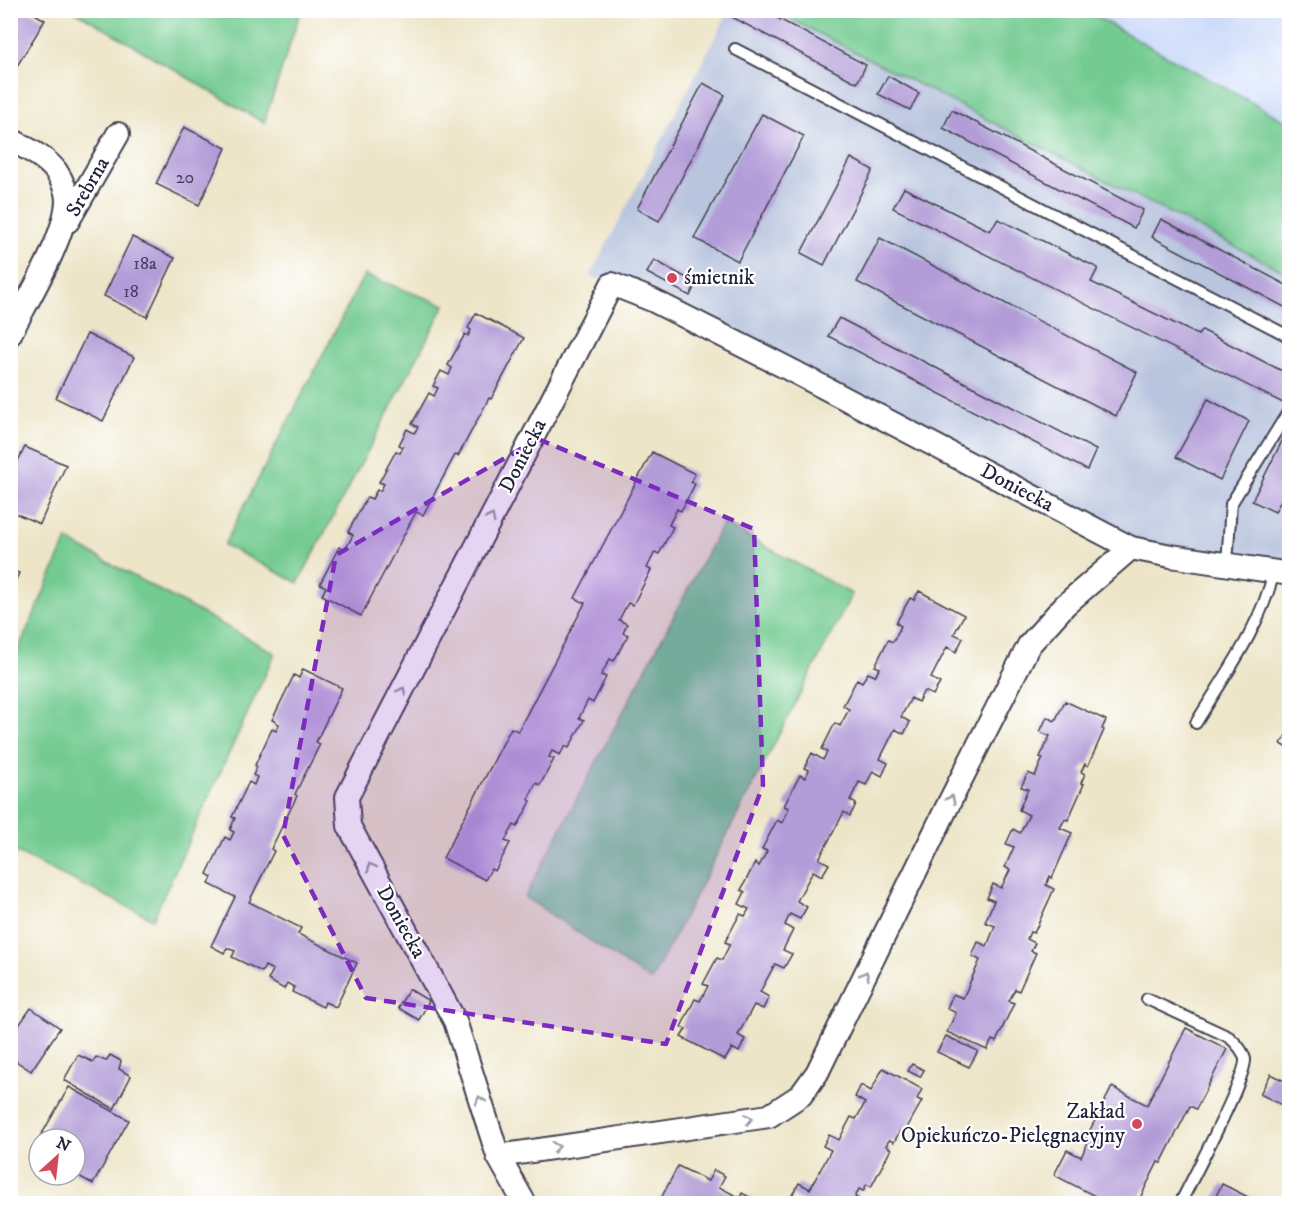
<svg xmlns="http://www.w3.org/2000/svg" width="1300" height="1214" font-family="'IM FELL DW Pica',serif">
<rect width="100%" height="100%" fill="#fff"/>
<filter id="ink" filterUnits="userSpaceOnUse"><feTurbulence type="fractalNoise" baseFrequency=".0167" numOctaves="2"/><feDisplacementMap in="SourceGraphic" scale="12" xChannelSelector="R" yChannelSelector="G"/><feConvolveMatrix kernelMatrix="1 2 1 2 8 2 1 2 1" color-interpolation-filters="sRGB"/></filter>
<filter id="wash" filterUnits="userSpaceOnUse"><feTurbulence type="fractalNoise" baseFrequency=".008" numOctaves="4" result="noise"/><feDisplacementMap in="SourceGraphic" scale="24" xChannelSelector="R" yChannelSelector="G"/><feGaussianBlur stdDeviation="1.35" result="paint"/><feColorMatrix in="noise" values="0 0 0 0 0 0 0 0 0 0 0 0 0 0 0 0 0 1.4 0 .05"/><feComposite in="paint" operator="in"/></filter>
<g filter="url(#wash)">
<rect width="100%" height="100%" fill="#ede5c8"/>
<path fill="#cddbfa" d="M1086 11H1289V123Z"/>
<path fill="#b9c5de" d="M729 11H775L1289 274V574L1171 556 612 284 590 276Z"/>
<g fill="#73cb91" stroke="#4a7666" stroke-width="1.5">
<path d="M301 10 264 123 75 11V10Z"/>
<path d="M775 11H1086L1289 123V274Z"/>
<path d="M364 275 445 305 298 583 224 545Z"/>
<path d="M723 523 852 594 651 981 525 897Z"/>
<path d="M67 540 275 653 153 919 11 850V666Z"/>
</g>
<g id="blocks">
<g fill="#b39dd8">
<path d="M10 10H28L45 20 14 71 10 69Z"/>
<path d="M733 10H762L866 65 857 83 730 16Z"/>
<path d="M888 76 919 93 910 110 878 94Z"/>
<path d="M703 83 725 95 659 221 637 209Z"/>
<path d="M952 110 1143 210 1134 228 943 128Z"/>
<path d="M762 114 804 136 738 261 694 238Z"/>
<path d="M184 127 226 148 199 205 156 184Z"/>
<path d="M851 158 873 170 824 265 801 253Z"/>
<path d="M904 188 990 231 998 219 1098 268 1091 282 1198 335 1202 330 1290 375V392L1283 403 893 208Z"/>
<path d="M1161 219 1290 287V310L1152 237Z"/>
<path d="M132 237 175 258 147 317 104 296Z"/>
<path d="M880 238 1137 372 1116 416 857 282Z"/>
<path d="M654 260 696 283 690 296 647 273Z"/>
<path d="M476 313 524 338 491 399 489 398 458 456 455 455 423 515 416 512 361 616 322 595 326 587 320 584 339 547 345 550 353 535 348 532 367 497 372 499 377 490 380 491 384 484 379 482 396 451 400 453 403 447 399 445 407 429 414 433 417 429 418 427 412 424 429 393 434 396 438 388 433 386 441 371 449 375 452 368 448 365 465 334 468 336 471 330 468 328Z"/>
<path d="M839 318 1096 450 1087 470 828 336Z"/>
<path d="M87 334 134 357 103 421 56 398Z"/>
<path d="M1208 399 1249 421 1220 480 1176 457Z"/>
<path d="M1290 425V482L1275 512 1252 501Z"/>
<path d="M25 447 66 465 40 524 10 511V477Z"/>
<path d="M652 452 695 474 691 482 695 484 681 511 677 509 669 525 673 527 659 554 655 552 647 568 651 570 633 605 628 603 619 620 627 624 623 633 628 635 614 661 610 659 601 675 606 677 593 703 588 700 579 718 584 720 569 748 565 746 560 755 552 751 549 757 554 759 540 785 536 783 528 799 531 801 517 827 514 825 505 841 510 843 495 871 491 869 485 880 443 858 511 728 518 731 585 603 575 598Z"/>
<path d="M10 569 19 573 10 592Z"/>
<path d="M919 591 964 615 954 634 963 638 956 652 947 647 931 678 940 683 933 695 924 691 918 702 911 698 901 717 910 722 904 734 895 729 880 759 888 763 882 776 873 771 866 785 859 782 850 800 856 804 850 816 844 812 819 859 829 864 822 876 813 871 797 901 807 907 804 912 800 919 790 914 785 925 793 930 783 950 792 954 784 968 775 964 760 992 769 997 763 1009 754 1005 738 1035 745 1039 739 1052 732 1048 725 1060 681 1037 686 1029 681 1027 695 999 700 1001 708 986 703 984 717 958 722 960 730 944 725 942 740 914 745 916 749 909 739 904 745 892 741 890 755 863 759 866 767 851 762 849 777 820 782 823 789 808 784 806 800 775 805 778 809 770 804 768 812 753 823 760 827 752 822 749 835 723 840 726 849 709 843 706 857 679 862 682 868 673 875 676 880 668 875 666 888 640 893 642 901 626 896 623 910 598 914 600Z"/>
<path d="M303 669 342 688 316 742 320 744 295 794 297 796 271 849 274 851 249 902 301 928 298 934 357 963 336 1007 325 1002 323 1007 292 992 294 987 287 983 284 989 268 980 273 970 265 966 262 972 232 957 235 951 227 948 224 953 211 946 235 897 209 884 212 877 207 874 225 837 230 840 234 832 230 830 235 818 232 817 249 782 254 785 257 777 253 775 257 767 255 765 272 729 276 731 279 724 272 720 294 675 299 678Z"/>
<path d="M1065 701 1106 720 1102 729 1104 730 1088 766 1085 764 1081 772 1085 774 1081 783 1084 784 1068 820 1065 819 1060 828 1072 833 1052 878 1050 876 1046 885 1054 889 1034 933 1030 932 1027 939 1035 943 1031 951 1036 953 1019 991 1015 989 1009 1001 1014 1003 996 1042 992 1040 987 1050 947 1032 956 1013 947 1008 953 994 963 998 980 960 972 956 978 942 987 946 995 926 985 922 994 901 987 898 993 884 1001 888 1010 870 1005 867 1014 847 1006 844 1013 829 1020 833 1029 815 1019 810 1028 789 1021 787 1028 773 1035 776 1043 758 1040 757 1050 736 1040 732 1047 717 1055 721Z"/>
<path d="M1290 728V749L1281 744Z"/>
<path d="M409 989 429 1001 419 1020 398 1008Z"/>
<path d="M31 1008 60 1028 31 1071 10 1057V1038Z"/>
<path d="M1186 1028 1227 1049 1196 1109 1190 1106 1161 1163 1158 1162 1137 1204H1094L1097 1197 1054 1175 1067 1150 1081 1157 1089 1140 1086 1138 1112 1087 1147 1105Z"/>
<path d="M946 1036 978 1051 969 1067 937 1052Z"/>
<path d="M78 1055 93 1062 96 1057 106 1061 110 1055 121 1061 119 1069 131 1076 114 1109 64 1080Z"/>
<path d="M912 1064 924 1070 920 1077 908 1071Z"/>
<path d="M883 1068 922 1089 917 1099 922 1101 904 1133 900 1131 894 1142 889 1140 886 1146 891 1149 871 1187 867 1184 863 1191 859 1189 855 1197 859 1199 857 1204H801L802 1201 792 1195 799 1183 810 1189 831 1150 823 1146 829 1135 839 1140 851 1117 856 1119 865 1103 855 1097 861 1085 871 1091Z"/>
<path d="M1271 1074 1290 1084V1089L1282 1105 1260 1094Z"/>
<path d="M69 1087 129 1120 93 1184 75 1174V1139H39Z"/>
<path d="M678 1166 708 1181 714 1170 725 1176 719 1187 740 1198 742 1193 762 1204H658Z"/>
<path d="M1222 1184 1262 1204H1212Z"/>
</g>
</g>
</g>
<g filter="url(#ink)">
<use href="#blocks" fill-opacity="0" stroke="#403f50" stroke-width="1.5"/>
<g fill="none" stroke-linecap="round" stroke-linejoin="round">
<defs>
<g id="service">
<path d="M735 49 1290 337"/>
<path d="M1227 564 1231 504 1290 409"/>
<path d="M1196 723C1225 675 1261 627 1274 571"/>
<path d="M1147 999 1229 1037C1236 1043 1243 1050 1245 1059 1247 1077 1191 1181 1180 1204"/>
</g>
<g id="minor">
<path d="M10 139C26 148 45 157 56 171 62 180 67 191 67 201 65 239 28 299 10 334"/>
<path d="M68 221 118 134"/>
<path d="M498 1156 769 1116 801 1095 817 1073 948 805 1029 645 1065 605 1131 548"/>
<path d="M525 1204 498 1156 455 1021 349 826 347 797 612 284 652 300 785 367 1131 548 1171 556 1290 574"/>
</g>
</defs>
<use href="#service" stroke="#403f50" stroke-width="14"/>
<use href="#minor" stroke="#403f50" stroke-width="26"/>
<use href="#service" stroke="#fff" stroke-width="10"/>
<use href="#minor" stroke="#fff" stroke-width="22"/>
</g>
<defs><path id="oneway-chevron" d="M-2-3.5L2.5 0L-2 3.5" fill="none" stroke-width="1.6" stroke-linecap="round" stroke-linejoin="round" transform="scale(1.5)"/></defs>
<g stroke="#9c9ca7">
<use href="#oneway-chevron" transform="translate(491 518) rotate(-63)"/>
<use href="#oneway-chevron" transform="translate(402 691) rotate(-63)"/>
<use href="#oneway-chevron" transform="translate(951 799) rotate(-64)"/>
<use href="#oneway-chevron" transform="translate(371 867) rotate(-119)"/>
<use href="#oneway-chevron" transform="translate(865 975) rotate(-64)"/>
<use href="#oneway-chevron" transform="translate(480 1100) rotate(-108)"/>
<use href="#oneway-chevron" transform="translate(749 1119) rotate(-8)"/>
<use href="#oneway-chevron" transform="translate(556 1147) rotate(-8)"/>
</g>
</g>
<path fill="#7b2cbf" fill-opacity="0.2" stroke="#7b2cbf" stroke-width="4.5" stroke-dasharray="12 8" stroke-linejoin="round" d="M538 439 754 529 763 785 666 1044 366 998 283 835 336 555Z"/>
<g fill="#d1495b" stroke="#fff" stroke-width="2">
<circle cx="672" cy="278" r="6"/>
<circle cx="1137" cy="1124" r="6"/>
</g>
<g text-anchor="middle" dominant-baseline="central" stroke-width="4.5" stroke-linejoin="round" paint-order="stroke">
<g font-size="18" fill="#464162">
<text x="185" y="178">20</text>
<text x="145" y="264">18a</text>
<text x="131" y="292">18</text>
</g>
<g font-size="21" fill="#22223b" stroke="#fff">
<text transform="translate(88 187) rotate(-60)">Srebrna</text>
<text transform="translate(523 456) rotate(-63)">Doniecka</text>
<text transform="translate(1017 488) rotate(28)">Doniecka</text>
<text transform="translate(401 922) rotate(61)">Doniecka</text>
</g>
<g font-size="21" fill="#22223b" stroke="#fff" text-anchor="start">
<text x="684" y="278">śmietnik</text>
<text x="1125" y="1112" text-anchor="end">Zakład<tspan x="1125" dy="24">Opiekuńczo-Pielęgnacyjny</tspan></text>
</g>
</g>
<rect width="1300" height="1214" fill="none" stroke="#fff" stroke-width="36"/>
<g transform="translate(57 1157) rotate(27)"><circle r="28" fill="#ffffff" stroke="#a7a7b1" stroke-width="1.5"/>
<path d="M0-4.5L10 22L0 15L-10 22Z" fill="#d1495b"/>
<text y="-9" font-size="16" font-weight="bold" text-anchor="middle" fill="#22223b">N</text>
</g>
</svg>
